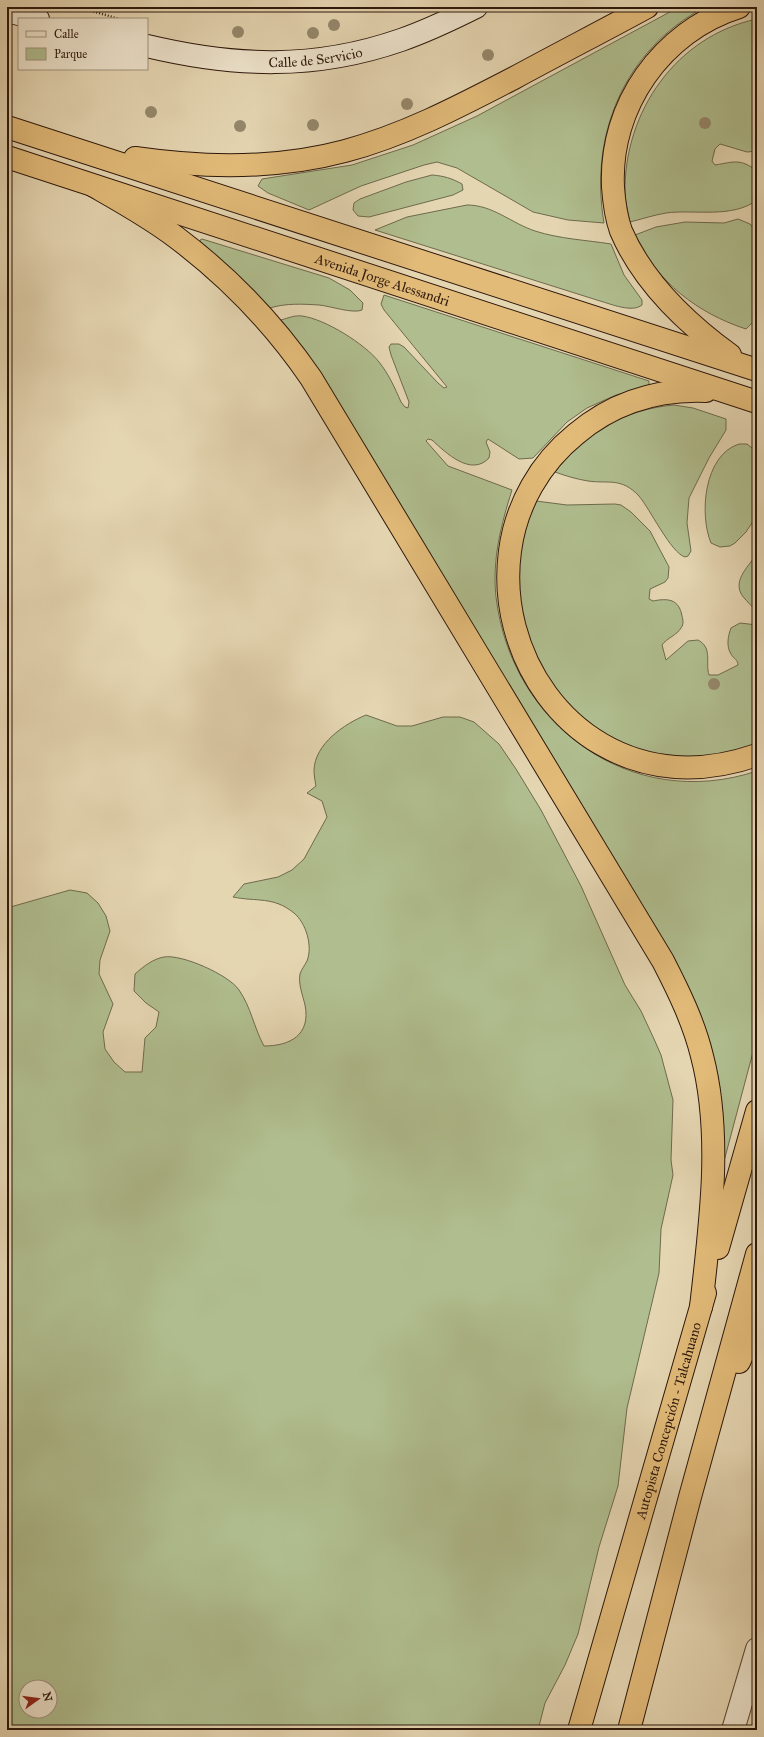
<svg xmlns="http://www.w3.org/2000/svg" width="764" height="1737" font-family="'IM FELL Great Primer',serif">
<rect width="100%" height="100%" fill="#e5d6b2"/>
<filter id="stains"><feTurbulence type="fractalNoise" baseFrequency=".005" numOctaves="4"/><feColorMatrix values="0 0 0 0 .2 0 0 0 0 .09 0 0 0 0 .02 0 0 0 .5 -.17"/></filter>
<radialGradient id="worn" r=".72"><stop offset=".6" stop-color="#630" stop-opacity="0"/><stop offset="1" stop-color="#630" stop-opacity=".3"/></radialGradient>
<g fill="#b0be8f" stroke="#6e6a4d" fill-rule="evenodd">
<path d="M679 7H705C624 50 589 135 604 223L568 220 533 212 457 168 437 162 424 165 361 186 309 210 268 193 258 186 262 179 352 165 413 145 477 116Z"/>
<path d="M757 19V151L747 152 720 144 715 149 712 161 715 165C734 162 740 158 757 171V200C732 219 694 209 666 213 654 215 642 219 630 222 628 212 625 202 625 192 624 112 676 36 757 19Z"/>
<path d="M432 175C444 176 451 178 462 184L463 190 453 195 369 217 358 216 353 210 354 203 360 199 406 182Z"/>
<path d="M467 205C493 205 511 223 535 231 560 239 586 240 611 244L624 275 642 300V305C632 313 611 304 600 301L375 230 407 217Z"/>
<path d="M738 219 750 224 757 233V318L746 329C697 313 657 282 635 235L656 227 685 222 724 223Z"/>
<path d="M202 239 329 278 350 290 363 303 362 310C353 314 330 306 319 305 303 304 286 303 270 308L201 244 200 240Z"/>
<path d="M384 295 649 381V386L616 395 587 408 567 422 533 458 519 459 488 439 486 442 490 452 489 458C471 477 446 453 432 440L428 439 426 441 448 466 512 490C501 525 492 559 496 597 511 725 631 813 757 771V1037L723 1165 709 1048 295 338 281 320C288 318 295 315 302 316 325 319 365 344 379 362 388 373 395 388 401 402L405 407 408 408 409 402 391 355 389 347 391 344H399L404 347 438 383 444 388 447 387 384 310 381 304Z"/>
<path d="M674 405 693 408 726 419V430L709 458 689 498 687 523 691 551 688 556 685 557C671 553 650 509 639 496 621 477 609 484 588 481 576 479 566 476 555 472 584 433 626 409 674 405Z"/>
<path d="M739 444H747L757 452V515L746 532 735 543 730 546 720 547 711 543C699 514 704 455 739 444Z"/>
<path d="M536 501 567 505 615 504 621 505 631 512 650 531 669 567 668 578 665 582 650 589 649 599 653 601C668 598 679 599 682 616 683 620 684 624 681 628 677 635 667 638 662 645L666 660 688 641 698 640C713 648 705 662 709 675H718L738 665C738 660 734 659 731 654 726 646 728 636 731 628L740 623 757 625V746L742 751 692 759 642 752 596 730 571 711 535 659 520 607 519 556 527 522Z"/>
<path d="M757 554V609C751 607 749 603 745 599 730 583 747 568 757 554Z"/>
<path d="M366 715 397 726H412L443 717H460L474 722 499 744 516 769 541 810 581 886 625 985 641 1011 654 1039 661 1055 673 1100 671 1160 673 1175 661 1229 659 1273 627 1408 618 1486 599 1547 578 1634 565 1665 545 1703 538 1730H7V908L70 890 87 893 98 903 106 916 110 931 100 960 99 974 113 1004 103 1032 105 1049 114 1062 125 1072H142L145 1038 156 1027 159 1012 146 1003 134 991 135 974C144 966 153 959 164 957 182 954 229 975 239 990 251 1007 254 1028 264 1046 290 1046 311 1035 305 1005 303 996 298 984 300 974 301 970 305 965 307 961 313 946 306 923 294 913 273 896 257 902 233 897L244 884 278 877 292 870 304 859 327 817 322 801 307 793 316 786C315 781 314 775 314 770 315 744 344 724 366 715ZM26 1687H50V1711H26Z"/>
</g>
<g fill="none" stroke-linecap="round" stroke-linejoin="round">
<defs>
<path id="street" d="M733 1730 757 1649"/>
<g id="secondary">
<path d="M7 11 38 19"/>
<path id="s1" d="M147 46C235 67 315 70 401 40 427 31 452 19 476 7"/>
</g>
<g id="highway">
<path d="M7 127 757 370"/>
<path id="s2" d="M7 157 757 402"/>
<path d="M135 158C204 168 278 169 345 151 405 135 460 106 514 78 558 54 603 31 647 7"/>
<path d="M94 186C122 202 151 218 177 238 230 278 274 324 311 378L663 961C679 992 694 1023 702 1056 723 1136 710 1226 701 1307"/>
<path d="M730 355C686 323 643 282 621 231 616 217 614 202 613 187 609 106 662 31 739 7"/>
<path d="M706 391C658 389 613 403 576 434 540 463 516 505 510 551 496 654 567 759 675 767 703 769 731 764 757 755"/>
<path d="M718 1248 757 1111"/>
<path d="M739 1362 757 1322"/>
<path id="s3" d="M579 1730 705 1293"/>
<path d="M629 1730 690 1497 757 1254"/>
</g>
</defs>
<use href="#street" stroke="#5b4735" stroke-width="24"/>
<use href="#secondary" stroke="#2d170b" stroke-width="24"/>
<use href="#highway" stroke="#2d170b" stroke-width="24"/>
<path stroke="#2d170b" stroke-width="2.5" stroke-dasharray="1 2" stroke-linecap="butt" d="M79 7 119 19"/>
<use href="#street" stroke="#eee4cd" stroke-width="22"/>
<use href="#secondary" stroke="#eee4cd" stroke-width="22"/>
<use href="#highway" stroke="#e2bb79" stroke-width="22"/>
</g>
<g fill="#95886c">
<circle cx="334" cy="25" r="6"/>
<circle cx="238" cy="32" r="6"/>
<circle cx="313" cy="33" r="6"/>
<circle cx="488" cy="55" r="6"/>
<circle cx="407" cy="104" r="6"/>
<circle cx="151" cy="112" r="6"/>
<circle cx="705" cy="123" r="6"/>
<circle cx="313" cy="125" r="6"/>
<circle cx="240" cy="126" r="6"/>
<circle cx="714" cy="684" r="6"/>
</g>
<g text-anchor="middle" dominant-baseline="central" stroke-width="3" stroke-linejoin="round" paint-order="stroke">
<g font-size="14" fill="#2d170b" stroke="#eee4cd">
<text stroke="none"><textPath href="#s1" startOffset="170">Calle de Servicio</textPath></text>
<text stroke="none"><textPath href="#s2" startOffset="395">Avenida Jorge Alessandri</textPath></text>
<text stroke="none"><textPath href="#s3" startOffset="322">Autopista Concepción - Talcahuano</textPath></text>
</g>
</g>
<rect width="764" height="1737" fill="none" stroke="#e5d6b2" stroke-width="24"/>
<rect x="8" y="8" width="748" height="1721" fill="none" stroke="#2d170b" stroke-width="2"/>
<rect x="12" y="12" width="740" height="1713" fill="none" stroke="#2d170b"/>
<rect x="18" y="18" width="130" height="52" fill="#eee4cd" stroke="#a1927f"/>
<rect x="26" y="31" width="20" height="6" fill="#eee4cd" stroke="#a1927f"/>
<text x="54" y="38" font-size="12" fill="#2d170b">Calle</text>
<rect x="26" y="48" width="20" height="12" fill="#b0be8f" stroke="#a1927f"/>
<text x="54" y="58" font-size="12" fill="#2d170b">Parque</text>
<g transform="translate(38 1699) rotate(76)"><circle r="19" fill="#eee4cd" stroke="#a1927f"/>
<path d="M0-3L7 15L0 10L-7 15Z" fill="#8f2418"/>
<text y="-6" font-size="11" font-weight="bold" text-anchor="middle" fill="#2d170b">N</text>
</g>
<rect width="100%" height="100%" filter="url(#stains)"/>
<rect width="100%" height="100%" fill="url(#worn)"/>
</svg>
